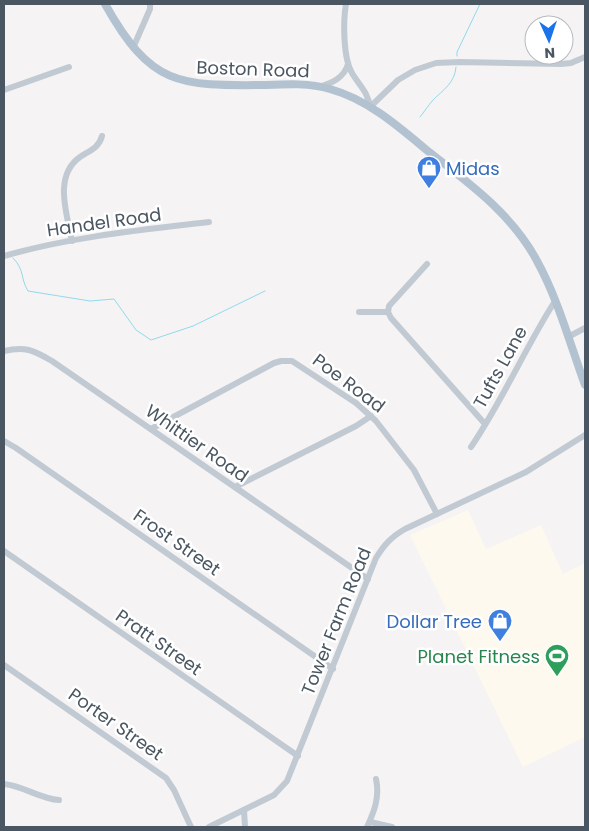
<svg xmlns="http://www.w3.org/2000/svg" width="589" height="831" font-family="Poppins,sans-serif">
<rect width="100%" height="100%" fill="#f5f3f3"/>
<path fill="#fdf9ef" d="M468 510 486 549 541 525 563 574 585 563V737L523 767 410 535Z"/>
<g fill="none" stroke-linecap="round" stroke-linejoin="round">
<g stroke="#90daee" stroke-width="1">
<path d="M457 56V52L480 4"/>
<path d="M420 117C424 112 428 106 433 100 443 90 455 83 456 67"/>
<path d="M13 258C25 270 20 278 28 291L90 301 114 299 136 330 151 340 193 326 265 291"/>
</g>
<g stroke="#c1cad2" stroke-width="6">
<path d="M346 4C343 21 343 58 352 73 359 85 368 92 370 107"/>
<path d="M133 48 150 9V4"/>
<path d="M319 87C332 83 344 78 348 64"/>
<path d="M4 90 69 67"/>
<path d="M370 107 398 80 415 70 436 63 460 62 561 64 571 63 585 57"/>
<path d="M72 241C67 214 53 176 80 157 89 151 99 148 102 136"/>
<path d="M4 256C70 237 141 230 209 222"/>
<path d="M359 312H388L389 306 427 264"/>
<path d="M388 312 391 318 485 424"/>
<path d="M568 337 585 328"/>
<path d="M4 351C25 346 33 350 52 361L368 579"/>
<path d="M151 429 274 363 281 361H292L356 403 376 421 414 470 437 514"/>
<path d="M4 441 16 448 333 669"/>
<path d="M471 447C503 400 525 348 555 301"/>
<path d="M235 487 356 426 371 416"/>
<path d="M4 551 298 756"/>
<path d="M4 665 166 778 174 790 191 827"/>
<path d="M4 784C24 786 40 799 59 800"/>
<path d="M244 810 245 827"/>
<path d="M370 822 392 827"/>
<path d="M209 827 274 795 287 781 376 558C384 545 391 537 405 529L526 472 585 435"/>
<path d="M367 827C374 812 380 797 376 779"/>
</g>
<path stroke="#b3c2d1" stroke-width="8" d="M105 4C151 86 178 86 266 85 288 84 310 83 330 89 369 100 399 127 429 152 469 183 513 215 537 261 558 299 570 344 585 385"/>
</g>
<defs>
<symbol id="shop-pin" viewBox="-11 -11 22 30"><path d="M0 17L-7.5 6A9.5 9.5 0 1 1 7.5 6Z" fill="#3f7fe0" stroke="#fff"/><path d="M-5-2.5h2.3a2.7 3.5 0 0 1 5.4 0H5L5.5 6h-11ZM-1.5-2.5h3a1.5 2.3 0 0 0-3 0Z" fill="#fff"/></symbol>
<symbol id="stadium-pin" viewBox="-11 -11 22 30"><path d="M0 17L-7.5 6A9.5 9.5 0 1 1 7.5 6Z" fill="#2e9e5b" stroke="#fff"/><path d="M0-5a6.5 5 0 1 0 0 10a6.5 5 0 1 0 0-10ZM-3.5-1.8h7v3.6h-7Z" fill="#fff"/></symbol>
</defs>
<g fill-rule="evenodd">
<use href="#shop-pin" x="415" y="154" width="28" height="38"/>
<use href="#shop-pin" x="486" y="607" width="28" height="38"/>
<use href="#stadium-pin" x="543" y="642" width="28" height="38"/>
</g>
<g text-anchor="middle" dominant-baseline="central" stroke-width="5" stroke-linejoin="round" paint-order="stroke">
<g font-size="18" fill="#4a5661" stroke="#fff">
<text transform="translate(253 69) rotate(2)">Boston Road</text>
<text transform="translate(104 222) rotate(-8)">Handel Road</text>
<text transform="translate(500 367) rotate(-61)">Tufts Lane</text>
<text transform="translate(349 383) rotate(37)">Poe Road</text>
<text transform="translate(197 443) rotate(35)">Whittier Road</text>
<text transform="translate(177 542) rotate(35)">Frost Street</text>
<text transform="translate(336 621) rotate(-68)">Tower Farm Road</text>
<text transform="translate(159 642) rotate(35)">Pratt Street</text>
<text transform="translate(116 724) rotate(35)">Porter Street</text>
</g>
<g font-size="18" fill="#366cbe" stroke="#fff" text-anchor="start">
<text x="446" y="168">Midas</text>
<text x="482" y="621" text-anchor="end">Dollar Tree</text>
</g>
<g font-size="18" fill="#27864d" stroke="#fff" text-anchor="end">
<text x="540" y="656">Planet Fitness</text>
</g>
</g>
<rect width="589" height="831" fill="none" stroke="#4a5661" stroke-width="10"/>
<g transform="translate(549 40) rotate(177)"><circle r="24" fill="#ffffff" stroke="#b7bbc0"/>
<path d="M0-4L9 19L0 12L-9 19Z" fill="#1a73e8"/>
<text y="-8" font-size="14" font-weight="bold" text-anchor="middle" fill="#4a5661">N</text>
</g>
</svg>
